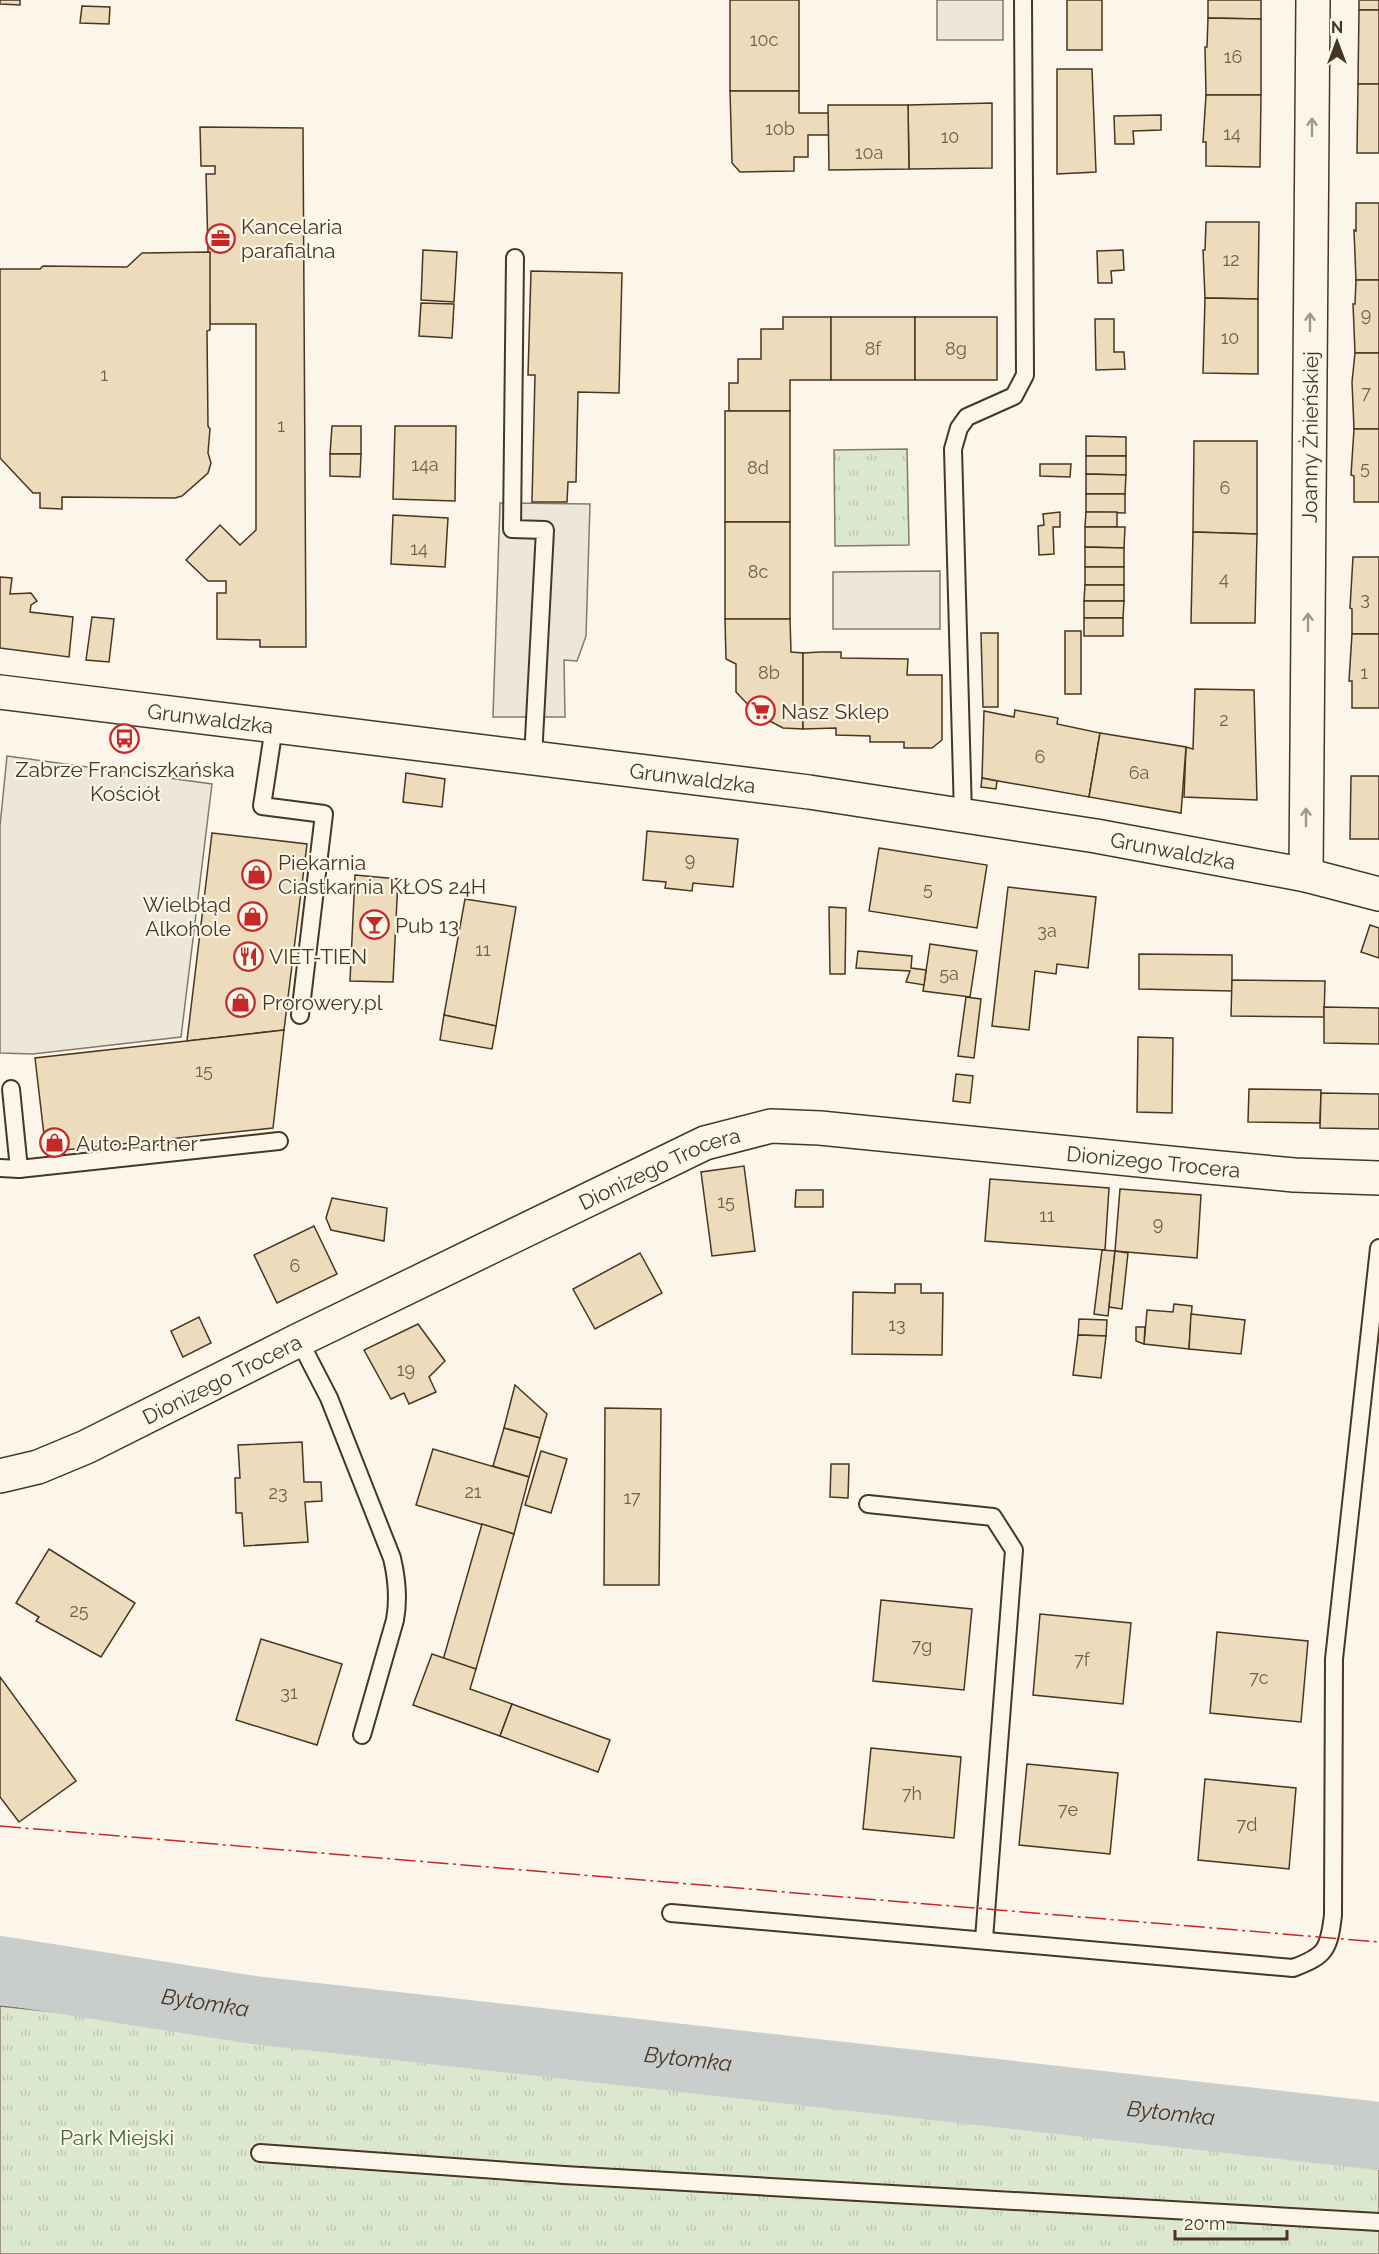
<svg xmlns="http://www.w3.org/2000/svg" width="1379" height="2254" font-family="Raleway,sans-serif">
<defs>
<pattern id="park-tufts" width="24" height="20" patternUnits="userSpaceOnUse" patternTransform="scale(1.5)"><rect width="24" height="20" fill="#dce7d0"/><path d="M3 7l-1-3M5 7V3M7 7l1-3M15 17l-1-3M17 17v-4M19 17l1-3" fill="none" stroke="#bec7b2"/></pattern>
</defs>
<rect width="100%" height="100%" fill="#fbf6e9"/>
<g fill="url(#park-tufts)" stroke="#887966" stroke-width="1.5">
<path d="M907 449 909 545 835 546 834 450Z"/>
<path d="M0 2006 1379 2157V2254H0Z"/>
</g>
<g fill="#ede7d9" stroke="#887966" stroke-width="1.5">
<rect x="937" y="0" width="66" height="40"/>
<path d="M500 503 590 504 586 636 577 661 564 660 565 717H493Z"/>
<path d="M940 571V629H833V572Z"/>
<path d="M7 756 212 784 181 1037 33 1054 0 1053V826Z"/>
</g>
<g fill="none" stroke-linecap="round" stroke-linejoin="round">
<path stroke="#c9cecd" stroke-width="68" id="s1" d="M0 1970 254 2010 1379 2136"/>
</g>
<g fill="#ecdcbc" stroke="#4a3520" stroke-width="1.5">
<path d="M0 0H20V5L0 4Z"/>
<rect x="730" y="0" width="69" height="91"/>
<rect x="1067" y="0" width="35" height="50"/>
<path d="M1208 0H1261V19L1208 18Z"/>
<rect x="1359" y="0" width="20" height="10"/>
<path d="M82 6 110 7 109 24 80 23Z"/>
<path d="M1359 10H1379V84H1358Z"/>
<path d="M1208 18 1261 19V95H1206L1205 47H1207Z"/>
<path d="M1057 69H1092L1096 172 1057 174Z"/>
<path d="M1358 84H1379V153H1357Z"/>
<path d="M730 91H799V113H829V135H808V157H794V171L740 172 732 163Z"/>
<path d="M1206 95H1261L1260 167 1206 166V142H1203Z"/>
<path d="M992 103V168L909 169 908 105Z"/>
<path d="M828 105H908L909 169 829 170Z"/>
<path d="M1161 115V130L1133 131 1134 144H1115L1114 116Z"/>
<path d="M200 127 303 128 306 647H260V640L217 639V593H226V581H208L186 560 220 525 240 545 256 530V324H210L206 174H215V166H201Z"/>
<path d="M1356 203H1379V280H1356L1354 230 1356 231Z"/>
<path d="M1206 222H1259L1258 299 1205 298 1203 250H1205Z"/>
<path d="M423 250 457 252 454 302 421 300Z"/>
<path d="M1123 250 1124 270 1111 271 1112 283H1098L1097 251Z"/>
<path d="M210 252V330L207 331 208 426 210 429 208 453 211 463 208 473 182 496 175 498 62 497V509L40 508V493H33L0 458V269H40L43 266 127 267 142 253Z"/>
<path d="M531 271 622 273 619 393 578 392 576 482H568L567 502H532L535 375H528Z"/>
<path d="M1356 280H1379V353H1355L1353 304H1355Z"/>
<path d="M1205 298 1258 299V374L1203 373Z"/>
<path d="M421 303 454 304 452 338 419 336Z"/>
<path d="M783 317H831V380H790V411H729V383H738V359H761V329H783Z"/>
<rect x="831" y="317" width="84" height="63"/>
<rect x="915" y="317" width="82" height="63"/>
<path d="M1095 319H1114V352H1124L1125 369 1096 370Z"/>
<path d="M1355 353H1379V429H1354L1352 382Z"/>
<rect x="725" y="411" width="65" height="111"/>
<path d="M332 426H361V454H330Z"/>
<path d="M395 426H456L455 501 393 499Z"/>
<path d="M1354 429H1379V502H1354V476L1351 475Z"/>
<path d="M1086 436 1126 437V456H1086Z"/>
<path d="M1194 441H1257V534L1193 532Z"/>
<path d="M330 454H361L360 477 330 476Z"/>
<path d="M1086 456H1126V475L1086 474Z"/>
<path d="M1040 464H1071L1070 477 1040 476Z"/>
<path d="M1086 474 1126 475 1125 494H1086Z"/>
<path d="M1086 494H1125V513L1086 512Z"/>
<path d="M1060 512V527H1053L1054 554 1039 555 1038 526 1044 525 1043 514Z"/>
<path d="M1086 512H1117V527H1085Z"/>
<path d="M393 515 448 518 445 567 391 564Z"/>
<rect x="725" y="522" width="65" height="97"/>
<path d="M1085 527H1125L1124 548 1085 547Z"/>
<path d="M1193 532 1257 534 1255 623H1191Z"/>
<path d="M1085 547 1124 548V567H1085Z"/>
<path d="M1353 557H1379V634H1352V609L1350 608Z"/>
<rect x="1085" y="567" width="39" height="18"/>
<path d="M0 577 12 578 10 594 31 593 37 601 31 605 30 612 73 617 69 657 0 648Z"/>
<path d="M1085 585H1124V601H1084Z"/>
<path d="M1084 601H1124L1123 618H1084Z"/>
<path d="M92 617 114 619 109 662 86 660Z"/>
<rect x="1084" y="618" width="39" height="18"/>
<path d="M725 619H790L791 652 803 653V729L783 728 764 718V713H756L736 692V664L726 659Z"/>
<rect x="1065" y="631" width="16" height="63"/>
<path d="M981 633H998V707H983Z"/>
<path d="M1352 634H1379V708H1352V681H1349Z"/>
<path d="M821 652H841V658L908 659 907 675H942V740L932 748H904V742H870V736L836 735V728L803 729V653Z"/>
<path d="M1195 689 1254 690 1257 800 1184 797 1186 747 1193 749Z"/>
<path d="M1015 710 1058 718 1057 724 1100 733 1089 797 982 778 984 711 1014 717Z"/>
<path d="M1100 733 1186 747 1181 813 1089 797Z"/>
<path d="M406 773 445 779 442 807 403 802Z"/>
<path d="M1351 776H1379V839H1350Z"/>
<path d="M982 778 997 781 996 789 981 787Z"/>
<path d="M647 831 738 839 733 887 693 883 692 891 665 888 666 882 643 880Z"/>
<path d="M212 833 307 844 284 1030 187 1041Z"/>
<path d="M879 848 987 865 977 928 869 911Z"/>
<path d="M355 875 398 879 393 982 350 981Z"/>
<path d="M1008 887 1096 897 1088 968 1057 964 1056 974 1035 971 1029 1030 992 1026Z"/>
<path d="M465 899 516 907 496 1026 444 1015Z"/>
<path d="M829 907 846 908 845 974H830Z"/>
<path d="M1370 925 1379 928V958L1361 952Z"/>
<path d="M930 944 977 951 970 997 923 991Z"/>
<path d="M858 951 912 956 911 968 926 970 924 985 906 982 910 971 856 968Z"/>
<path d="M1139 954 1232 955V991L1139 989Z"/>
<path d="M1232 980 1325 981 1324 1017 1231 1016Z"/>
<path d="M966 997 981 999 974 1058 958 1056Z"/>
<path d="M1324 1007 1379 1008V1044L1324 1043Z"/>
<path d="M444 1015 496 1026 492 1049 440 1040Z"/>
<path d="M284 1030 273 1128 46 1152 35 1058Z"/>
<path d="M1138 1037 1173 1038 1172 1113 1137 1112Z"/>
<path d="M956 1074 973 1076 970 1103 953 1101Z"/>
<path d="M1249 1089 1321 1090 1320 1123 1248 1122Z"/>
<path d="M1321 1093 1379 1094V1129L1320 1128Z"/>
<path d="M744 1166 755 1251 712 1256 701 1172Z"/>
<path d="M990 1179 1109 1188 1105 1250 985 1241Z"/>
<path d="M1120 1189 1201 1195 1197 1258 1115 1251Z"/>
<path d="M796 1190H823V1207H795Z"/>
<path d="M332 1198 387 1208 384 1241 331 1230 326 1218Z"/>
<path d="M314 1226 337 1274 277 1303 254 1255Z"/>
<path d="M1102 1250 1115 1251 1108 1316 1094 1314Z"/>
<path d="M1115 1251 1128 1253 1122 1309 1109 1307Z"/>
<path d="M640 1253 662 1293 595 1329 573 1289Z"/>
<path d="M895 1284H921V1293H943L942 1355 852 1354 853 1292 895 1293Z"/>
<path d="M1174 1304 1192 1306 1189 1349 1144 1344 1147 1310 1173 1312Z"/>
<path d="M1191 1314 1245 1320 1241 1354 1189 1349Z"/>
<path d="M199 1317 211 1343 183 1357 171 1331Z"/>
<path d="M1079 1319 1107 1320 1106 1336 1078 1335Z"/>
<path d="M418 1324 445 1361 429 1377 436 1392 409 1404 404 1393 391 1399 364 1350Z"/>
<path d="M1136 1327H1145L1144 1344 1136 1341Z"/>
<path d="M1078 1335 1106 1336 1101 1378 1073 1375Z"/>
<path d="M515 1385 547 1414 540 1438 504 1428Z"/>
<path d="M605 1408 661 1409 659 1585H604Z"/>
<path d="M504 1428 540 1438 529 1477 493 1466Z"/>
<path d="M302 1442 304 1482H321L322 1501 305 1502 308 1542 244 1546 242 1513H236L235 1478H240L238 1445Z"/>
<path d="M433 1449 529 1477 514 1534 416 1505Z"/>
<path d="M541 1451 567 1459 551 1513 525 1505Z"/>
<path d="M831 1464H849L848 1498 830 1497Z"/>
<path d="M482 1524 514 1534 476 1669 443 1660Z"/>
<path d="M49 1549 135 1603 101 1657 36 1621 39 1617 16 1603Z"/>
<path d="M881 1600 972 1609 964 1690 873 1681Z"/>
<path d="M1040 1614 1131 1623 1123 1704 1033 1695Z"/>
<path d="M1217 1632 1308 1641 1301 1722 1210 1713Z"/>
<path d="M261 1639 342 1664 317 1745 236 1720Z"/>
<path d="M432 1654 476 1669 470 1689 512 1704 500 1736 413 1705Z"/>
<path d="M0 1677 76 1781 19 1822 0 1797Z"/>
<path d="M512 1704 610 1740 598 1772 500 1736Z"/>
<path d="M871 1748 961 1757 954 1838 863 1829Z"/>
<path d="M1027 1764 1118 1773 1110 1854 1019 1845Z"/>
<path d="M1205 1779 1296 1788 1289 1869 1198 1860Z"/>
</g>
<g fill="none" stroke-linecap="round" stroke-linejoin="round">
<defs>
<g id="lane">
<path d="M515 258 512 529 545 530 533 758"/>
<path d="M274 727 262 806 324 814 300 1015"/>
<path d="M963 815 953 449 959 428 967 417 1014 396 1025 375 1023 0"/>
<path d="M11 1089 19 1169"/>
<path d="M0 1168 19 1169 279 1141"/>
<path d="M299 1340 329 1398 392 1558C397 1579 399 1598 395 1620L362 1735"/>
<path d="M868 1504 993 1517 1014 1550 984 1939"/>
<path d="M671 1913 1293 1968C1326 1956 1329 1949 1333 1915L1334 1659 1379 1248"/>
<path d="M260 2153 564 2175 1379 2222"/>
</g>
<g id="street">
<path id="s2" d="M1306 875 1313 0"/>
<path id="s3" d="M0 1476 38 1467 86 1447 299 1340 705 1143 771 1126 820 1128 1209 1167 1294 1175 1379 1178"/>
</g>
<g id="secondary">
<path id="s4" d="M0 692 809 792 1096 836 1306 875 1379 894"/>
</g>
</defs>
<use href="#lane" stroke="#4a3520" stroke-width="20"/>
<use href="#street" stroke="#4a3520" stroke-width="36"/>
<use href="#secondary" stroke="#4a3520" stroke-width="36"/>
<use href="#lane" stroke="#fbf6e9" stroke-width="16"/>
<use href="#street" stroke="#fbf6e9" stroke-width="33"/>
<use href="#secondary" stroke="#fbf6e9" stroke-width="33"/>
<path stroke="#c62828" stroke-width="1.5" stroke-dasharray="21 4.5 3 4.5" stroke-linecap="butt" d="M0 1826 1379 1942"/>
</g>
<defs><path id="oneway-shaft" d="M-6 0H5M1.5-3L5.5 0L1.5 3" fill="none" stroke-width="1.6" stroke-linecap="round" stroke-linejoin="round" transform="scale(1.5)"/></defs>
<g stroke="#a29684">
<use href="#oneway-shaft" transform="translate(1312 127) rotate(-90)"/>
<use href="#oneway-shaft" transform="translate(1310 322) rotate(-90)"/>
<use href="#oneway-shaft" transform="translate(1308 622) rotate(-90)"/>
<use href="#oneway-shaft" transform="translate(1306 817) rotate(-90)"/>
</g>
<defs>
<symbol id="office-ring" viewBox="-11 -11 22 22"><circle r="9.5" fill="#fbf6e9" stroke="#c62828" stroke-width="1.5"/><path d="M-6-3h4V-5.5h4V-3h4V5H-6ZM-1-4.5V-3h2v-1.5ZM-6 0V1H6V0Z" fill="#c62828"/></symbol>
<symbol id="supermarket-ring" viewBox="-11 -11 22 22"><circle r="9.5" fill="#fbf6e9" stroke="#c62828" stroke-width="1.5"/><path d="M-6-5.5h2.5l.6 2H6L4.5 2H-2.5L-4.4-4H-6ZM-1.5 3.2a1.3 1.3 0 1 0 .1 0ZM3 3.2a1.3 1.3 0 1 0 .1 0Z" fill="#c62828"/></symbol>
<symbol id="bus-ring" viewBox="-11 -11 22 22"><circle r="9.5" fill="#fbf6e9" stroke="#c62828" stroke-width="1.5"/><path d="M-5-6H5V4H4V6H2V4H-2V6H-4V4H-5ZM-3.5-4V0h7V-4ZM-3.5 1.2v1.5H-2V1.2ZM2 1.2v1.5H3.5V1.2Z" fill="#c62828"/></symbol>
<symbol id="shop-ring" viewBox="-11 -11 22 22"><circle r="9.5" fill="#fbf6e9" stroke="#c62828" stroke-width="1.5"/><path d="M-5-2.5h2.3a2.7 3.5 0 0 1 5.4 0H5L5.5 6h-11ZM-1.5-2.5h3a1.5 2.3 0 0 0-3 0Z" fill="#c62828"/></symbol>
<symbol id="bar-ring" viewBox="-11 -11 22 22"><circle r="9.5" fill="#fbf6e9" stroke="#c62828" stroke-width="1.5"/><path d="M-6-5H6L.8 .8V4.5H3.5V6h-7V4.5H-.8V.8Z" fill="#c62828"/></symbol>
<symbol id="restaurant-ring" viewBox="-11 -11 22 22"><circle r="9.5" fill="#fbf6e9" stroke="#c62828" stroke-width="1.5"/><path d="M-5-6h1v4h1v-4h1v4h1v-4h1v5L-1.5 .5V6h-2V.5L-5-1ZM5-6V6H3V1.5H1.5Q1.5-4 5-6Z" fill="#c62828"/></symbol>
</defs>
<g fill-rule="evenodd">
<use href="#office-ring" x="204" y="222" width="33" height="33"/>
<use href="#supermarket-ring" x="744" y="694" width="33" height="33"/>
<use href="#bus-ring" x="108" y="722" width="33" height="33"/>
<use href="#shop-ring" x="240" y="858" width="33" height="33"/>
<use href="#shop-ring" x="236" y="900" width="33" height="33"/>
<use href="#bar-ring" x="358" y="908" width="33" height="33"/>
<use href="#restaurant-ring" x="232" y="940" width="33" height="33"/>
<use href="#shop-ring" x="224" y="986" width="33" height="33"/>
<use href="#shop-ring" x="38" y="1126" width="33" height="33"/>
</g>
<g text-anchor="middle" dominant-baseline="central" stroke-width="4.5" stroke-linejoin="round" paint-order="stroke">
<g font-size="18" fill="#725f47">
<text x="764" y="39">10c</text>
<text x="1233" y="56">16</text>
<text x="780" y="128">10b</text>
<text x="1232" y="133">14</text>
<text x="950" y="136">10</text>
<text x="869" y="152">10a</text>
<text x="1231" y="259">12</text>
<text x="1366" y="314">9</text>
<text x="1230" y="337">10</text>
<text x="873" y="348">8f</text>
<text x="956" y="348">8g</text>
<text x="104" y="374">1</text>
<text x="1366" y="392">7</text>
<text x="281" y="425">1</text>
<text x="425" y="464">14a</text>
<text x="758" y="467">8d</text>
<text x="1365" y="467">5</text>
<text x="1225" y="487">6</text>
<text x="419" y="548">14</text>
<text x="758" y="571">8c</text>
<text x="1224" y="578">4</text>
<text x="1365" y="598">3</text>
<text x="769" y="672">8b</text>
<text x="1364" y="672">1</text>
<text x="1224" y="719">2</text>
<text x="1040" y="756">6</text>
<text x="1139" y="772">6a</text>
<text x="690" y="859">9</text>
<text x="928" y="888">5</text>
<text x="1047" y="930">3a</text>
<text x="483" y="949">11</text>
<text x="949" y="973">5a</text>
<text x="204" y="1070">15</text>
<text x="726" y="1201">15</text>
<text x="1047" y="1215">11</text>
<text x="1158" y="1223">9</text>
<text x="295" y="1265">6</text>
<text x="897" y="1324">13</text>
<text x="406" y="1369">19</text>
<text x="473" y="1491">21</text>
<text x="278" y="1492">23</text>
<text x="632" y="1497">17</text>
<text x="79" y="1610">25</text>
<text x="922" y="1645">7g</text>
<text x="1082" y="1659">7f</text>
<text x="1259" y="1677">7c</text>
<text x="289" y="1692">31</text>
<text x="912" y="1793">7h</text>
<text x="1068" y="1809">7e</text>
<text x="1247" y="1824">7d</text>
</g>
<g font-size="21" fill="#4a3520" stroke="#fbf6e9" text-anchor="start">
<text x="241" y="226">Kancelaria<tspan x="241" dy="24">parafialna</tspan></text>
<text x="781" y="711">Nasz Sklep</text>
<text x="125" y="769" text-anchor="middle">Zabrze Franciszkańska<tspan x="125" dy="24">Kościół</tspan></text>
<text x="278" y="862">Piekarnia<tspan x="278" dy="24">Ciastkarnia KŁOS 24H</tspan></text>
<text x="231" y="904" text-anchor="end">Wielbłąd<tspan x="231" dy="24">Alkohole</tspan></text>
<text x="395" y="925">Pub 13</text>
<text x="269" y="956">VIET-TIEN</text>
<text x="262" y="1002">Prorowery.pl</text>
<text x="76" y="1143">Auto Partner</text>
</g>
<g font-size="21" fill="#4a3520" stroke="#fbf6e9">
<text stroke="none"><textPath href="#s2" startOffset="438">Joanny Żnieńskiej</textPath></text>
<text stroke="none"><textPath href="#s4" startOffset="212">Grunwaldzka</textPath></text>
<text stroke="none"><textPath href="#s4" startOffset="698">Grunwaldzka</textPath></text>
<text stroke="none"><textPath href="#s4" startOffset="1184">Grunwaldzka</textPath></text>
<text stroke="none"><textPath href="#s3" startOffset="1233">Dionizego Trocera</textPath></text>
<text stroke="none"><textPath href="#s3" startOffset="729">Dionizego Trocera</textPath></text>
<text stroke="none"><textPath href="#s3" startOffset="243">Dionizego Trocera</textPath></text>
</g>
<g font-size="21" fill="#436837" stroke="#fbf6e9">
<text x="117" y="2137">Park Miejski</text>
</g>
<g font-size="22" font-style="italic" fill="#4a3520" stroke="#fbf6e9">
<text stroke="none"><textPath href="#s1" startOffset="208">Bytomka</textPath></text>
<text stroke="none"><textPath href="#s1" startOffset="694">Bytomka</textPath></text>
<text stroke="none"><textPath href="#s1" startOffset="1180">Bytomka</textPath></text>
</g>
</g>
<g transform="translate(1337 42)" stroke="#fbf6e9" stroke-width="4.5" paint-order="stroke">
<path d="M0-4.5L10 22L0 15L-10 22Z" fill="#4a3520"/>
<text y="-9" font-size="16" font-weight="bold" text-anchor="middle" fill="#4a3520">N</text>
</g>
<path d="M1175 2230v9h112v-9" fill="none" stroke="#4a3520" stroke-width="3"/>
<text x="1184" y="2230" font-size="18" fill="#4a3520" stroke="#fbf6e9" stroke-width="4.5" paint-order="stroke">20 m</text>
</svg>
